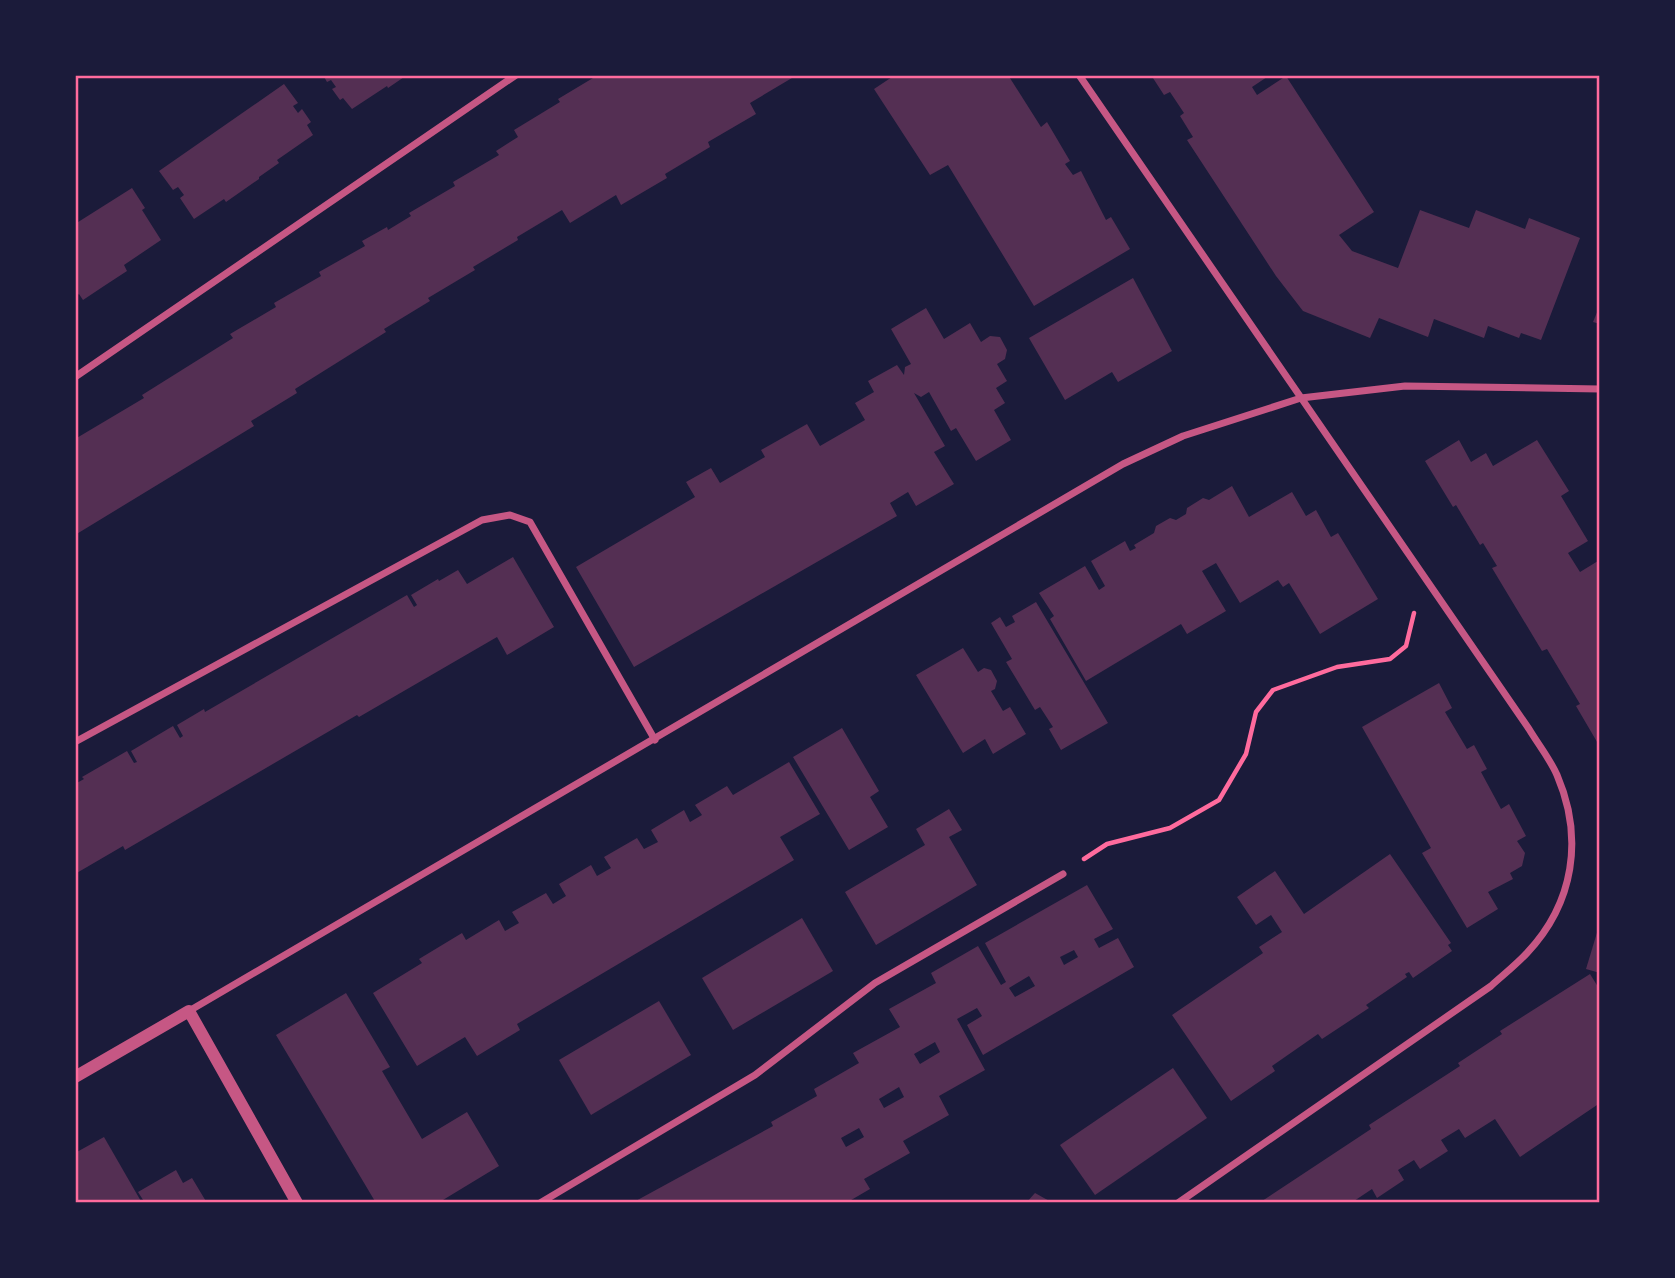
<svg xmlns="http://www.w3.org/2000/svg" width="1675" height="1278" font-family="Raleway,sans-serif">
<rect width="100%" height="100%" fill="#1b1b3a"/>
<g fill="#542f53" fill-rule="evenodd">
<path d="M323 75H407L388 88 387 86 352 109 343 98 340 100 332 89 336 87 331 80 327 82Z"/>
<path d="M598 75H797L750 103 756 114 708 142 710 147 665 174 667 178 621 205 616 195 570 223 562 210 517 237 518 240 473 267 475 270 428 298 430 301 384 329 386 332 295 389 297 393 251 421 254 426 75 535V439L144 398 142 395 233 338 230 334 276 307 274 303 321 276 319 272 365 246 362 241 387 227 388 230 411 216 409 213 455 186 453 182 499 155 496 151 518 137 514 130 560 102 558 99Z"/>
<path d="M895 75H1008L1041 127 1047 122 1070 161 1065 164 1073 175 1081 171 1106 220 1111 217 1130 249 1034 306 948 165 930 175 874 89Z"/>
<path d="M1151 75H1270L1252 87 1257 95 1286 76 1374 212 1339 235 1352 251 1398 268 1420 210 1469 228 1476 210 1525 229 1529 218 1580 238 1541 340 1521 333 1519 338 1488 326 1484 338 1434 319 1428 337 1379 318 1370 338 1303 311 1276 276 1187 140 1193 137 1180 116 1184 113 1170 92 1164 95Z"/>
<path d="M284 84 298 103 293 106 298 113 302 109 311 122 307 125 313 135 277 160 279 163 259 177V179L226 202 224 199 194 219 180 198 184 195 178 187 173 190 159 171Z"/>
<path d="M132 188 145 208 142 210 161 240 124 265 127 271 104 286 83 300 79 294 75 297V224Z"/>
<path d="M1133 278 1172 351 1118 382 1112 372 1065 400 1029 338Z"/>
<path d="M1600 305V324L1593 322Z"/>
<path d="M926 308 944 339 970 323 981 342 990 336 1000 337 1007 350 1005 359 997 364 1007 381 996 388 1005 403 994 410 1011 440 976 461 956 428 951 431 929 392 921 397 914 393 945 446 934 452 954 484 916 506 908 492 890 503 897 516 634 667 576 567 695 497 686 482 711 468 720 483 765 457 761 450 807 424 820 446 865 420 855 403 874 392 868 381 897 365 904 375 905 367 911 364 891 329Z"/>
<path d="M1459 440 1471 462 1486 453 1493 466 1537 440 1569 491 1561 496 1588 541 1568 553 1580 572 1598 561 1600 564V747L1576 706 1580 704 1547 649 1542 651 1492 568 1497 566 1483 543 1480 545 1456 505 1453 507 1425 461Z"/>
<path d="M1232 486 1249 517 1292 492 1306 516 1316 510 1331 537 1338 533 1378 599 1320 634 1289 583 1283 587 1278 580 1240 603 1216 563 1202 571 1226 611 1187 634 1181 624 1086 681 1050 619 1054 616 1039 593 1085 566 1099 590 1105 586 1091 561 1125 541 1130 551 1136 548 1134 545 1154 533 1156 526 1170 518 1176 520 1186 514 1187 508 1203 498 1209 500Z"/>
<path d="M513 557 554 627 507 655 497 637 359 717 357 715 125 850 123 846 75 874V784L84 779 82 777 127 751 134 763 137 762 131 751 173 726 180 738 183 736 177 725 204 709 205 712 407 595 414 607 417 605 411 595 438 579 439 581 458 570 467 584Z"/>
<path d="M1036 602 1108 723 1061 750 1049 729 1053 727 1040 707 1035 710 1006 662 1012 659 991 623 1000 617 1006 627 1015 622 1012 616Z"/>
<path d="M963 648 978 672 984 668 991 670 997 681 995 689 991 691 1003 711 1010 707 1026 734 993 754 985 739 963 753 916 675Z"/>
<path d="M1439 683 1452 708 1445 712 1467 749 1474 745 1487 769 1481 772 1501 809 1509 804 1526 836 1517 841 1525 853 1522 866 1510 873 1513 879 1488 892 1498 909 1467 928 1422 853 1431 848 1362 727Z"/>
<path d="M842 728 879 791 870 797 888 827 849 850 793 757Z"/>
<path d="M789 762 820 814 780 837 794 860 517 1024 520 1030 477 1056 465 1037 417 1066 373 993 422 963 419 959 462 933 466 940 499 920 505 931 519 923 512 912 546 893 553 904 566 896 559 884 591 865 597 876 611 868 604 857 637 838 644 849 658 842 651 830 684 810 690 822 702 815 695 805 727 786 733 795Z"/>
<path d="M949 809 962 830 949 837 977 885 876 945 845 892 925 845 916 829Z"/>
<path d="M1390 854 1451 943 1448 945 1452 951 1413 978 1409 972 1405 974 1407 977 1366 1005 1369 1008 1322 1039 1318 1034 1272 1066 1275 1071 1231 1101 1172 1015 1263 953 1259 947 1282 932 1271 915 1256 925 1237 897 1275 871 1304 914Z"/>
<path d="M1087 885 1113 929 1094 939 1099 948 1118 938 1134 967 983 1055 967 1025 982 1016 977 1008 957 1019 985 1070 939 1096 949 1115 903 1141 910 1153 864 1179 870 1189 846 1203H632L773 1126 771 1122 817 1096 814 1089 859 1063 853 1053 900 1027 889 1009 936 983 931 973 978 946 1001 985 1006 982 985 943ZM1074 950 1078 957 1064 965 1060 957ZM1029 976 1035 986 1015 997 1009 988ZM935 1042 940 1052 920 1064 914 1054ZM899 1087 904 1097 884 1108 879 1099ZM859 1128 864 1137 846 1147 841 1138Z"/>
<path d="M802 918 833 971 733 1030 702 978Z"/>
<path d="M1599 926H1600V973L1586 969Z"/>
<path d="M1590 974 1600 990V1103L1520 1157 1495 1119 1465 1138 1459 1129 1441 1140 1448 1151 1420 1169 1414 1160 1398 1170 1404 1180 1377 1198 1372 1189 1354 1201 1355 1203H1259L1371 1129 1369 1125 1460 1066 1458 1063 1502 1034 1500 1031Z"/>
<path d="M346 993 390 1067 382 1071 422 1139 467 1112 499 1166 438 1203H376L276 1035Z"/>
<path d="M659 1001 691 1055 591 1115 559 1060Z"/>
<path d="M1173 1068 1207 1118 1095 1195 1060 1145Z"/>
<path d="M104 1137 142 1203H78L75 1198V1153Z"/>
<path d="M176 1170 183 1183 192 1178 207 1203H145L138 1192Z"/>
<path d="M1035 1193 1053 1203H1026Z"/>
</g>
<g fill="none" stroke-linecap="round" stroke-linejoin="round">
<path stroke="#ff6b9d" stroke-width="4.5" d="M1084 859 1107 844 1170 828 1219 800 1246 754 1256 712 1273 690 1337 667 1390 659 1406 646 1414 613"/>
<g stroke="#c65784" stroke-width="7">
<path d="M1079 75 1529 729C1538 744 1550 759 1557 775 1584 838 1574 903 1527 953 1516 965 1503 975 1491 986L1178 1203"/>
<path d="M75 377 516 75"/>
<path d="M75 742 482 520 510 515 530 522 655 740"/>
<path d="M189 1011 1123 464 1183 436 1301 398 1405 386 1600 389"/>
<path d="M540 1203 755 1075 875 983 1063 874"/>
</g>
<path stroke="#c65784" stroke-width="12" d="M75 1077 189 1011 297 1203"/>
</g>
<rect width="1675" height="1278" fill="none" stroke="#1b1b3a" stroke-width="154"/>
<rect x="77" y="77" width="1521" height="1124" fill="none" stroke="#ff6b9d" stroke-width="2.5"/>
</svg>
